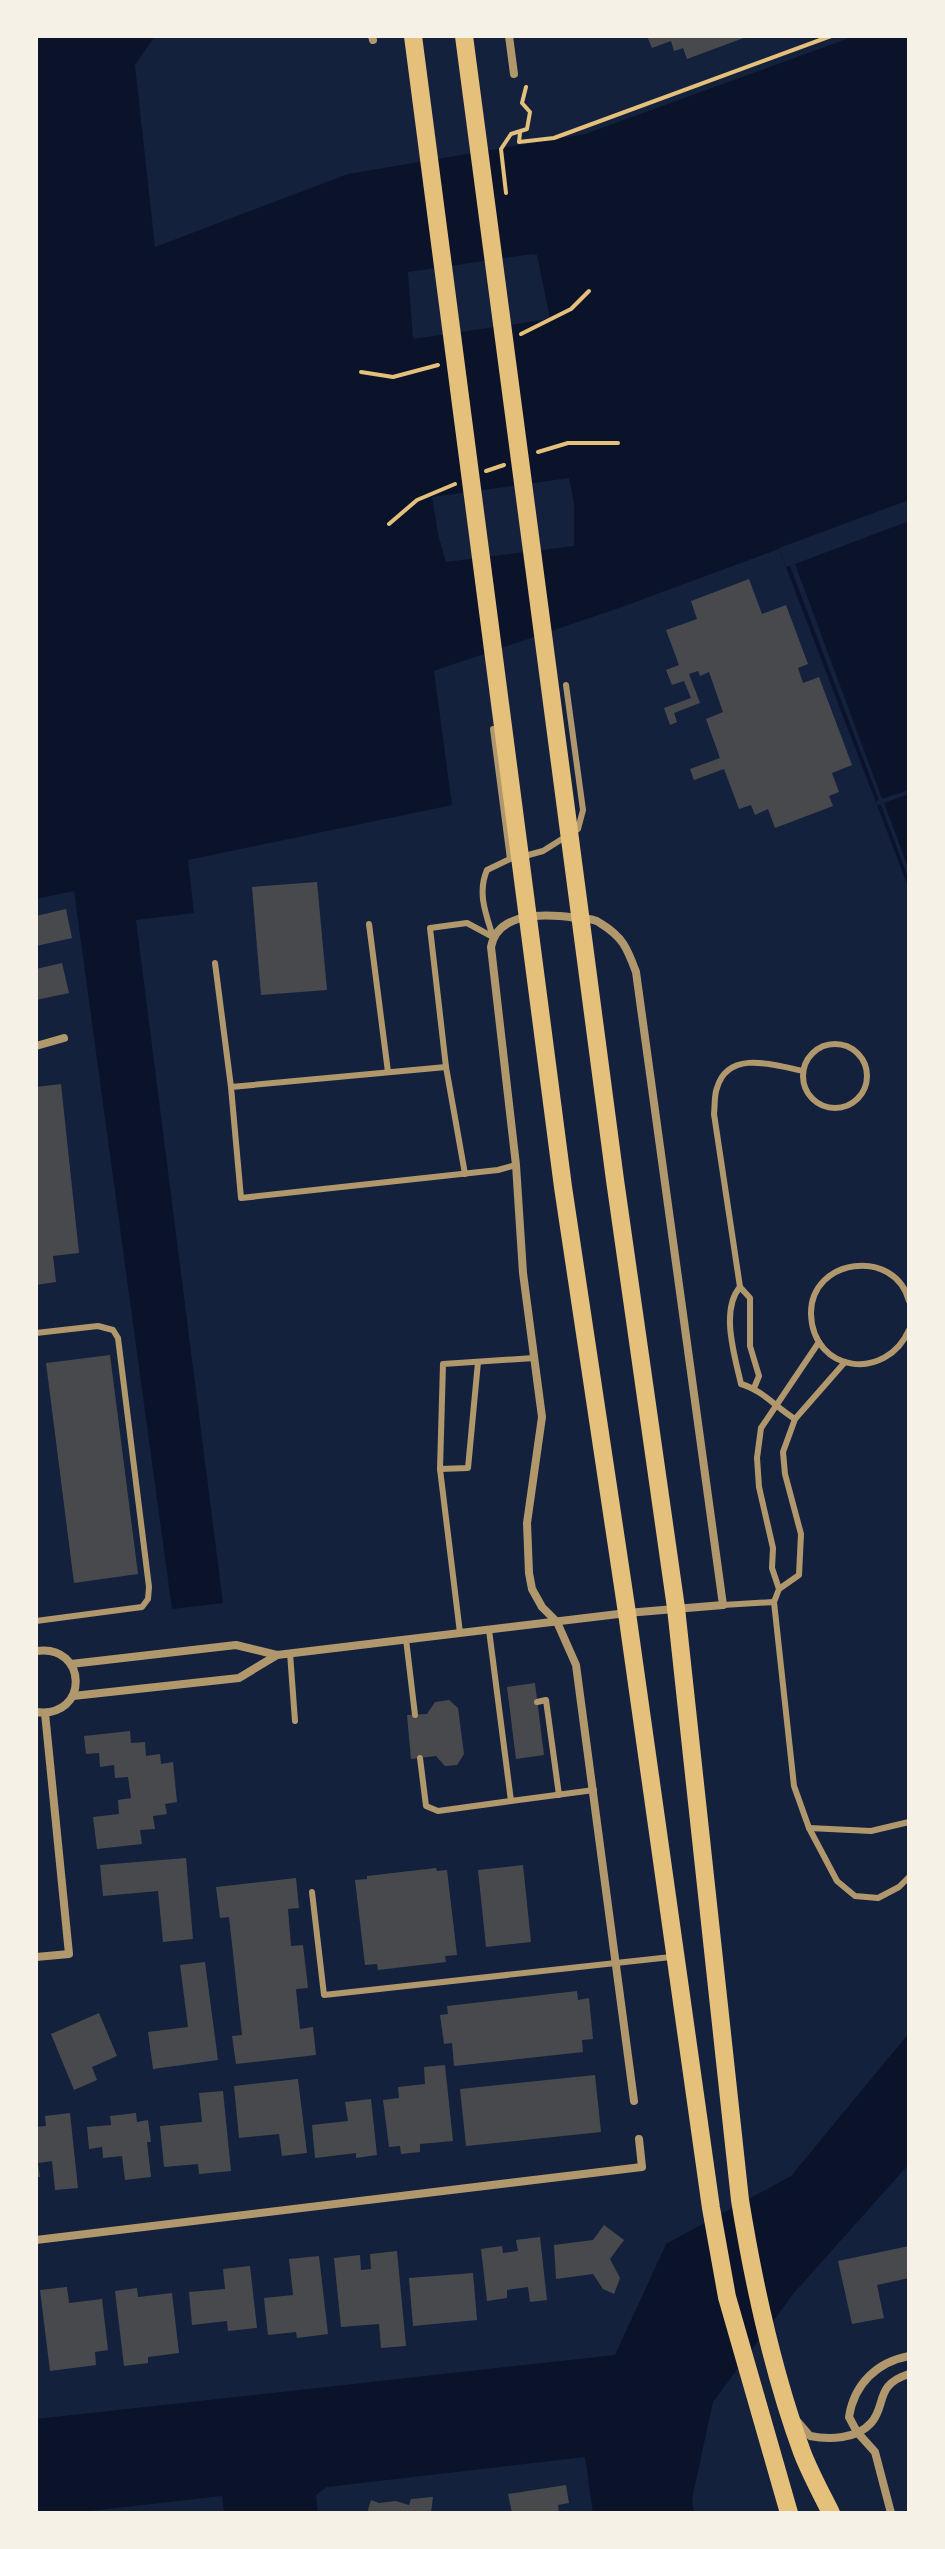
<svg xmlns="http://www.w3.org/2000/svg" width="945" height="2549" font-family="'Archivo Narrow',sans-serif">
<rect width="100%" height="100%" fill="#14213d"/>
<g fill="#0b132b">
<path d="M36 36H155L135 65 155 247 348 174 585 134 855 36H909V889L779 549 619 608 434 671 452 805 188 860 194 913 136 920 223 1603 172 1609 74 891 36 899Z"/>
<path d="M909 2033V2164L794 2293 713 2402 692 2499 694 2513H593L585 2457 327 2487 316 2495 318 2513H224L222 2496 73 2513H36V2419L615 2355 666 2244 791 2176Z"/>
</g>
<g fill="#14213d">
<path d="M533 254 537 255 550 319 413 339 408 272Z"/>
<path d="M569 478 574 503V546L446 562 438 534 432 497Z"/>
<path d="M909 500V521L795 564 882 799 909 790V794L884 803 909 870V880L881 805H877L876 801 879 800 790 566 786 567 779 548Z"/>
</g>
<g fill="#48494c">
<path d="M647 36H749L687 59 683 48 674 51 671 41 652 48Z"/>
<path d="M749 579 762 614 786 605 808 664 798 668 803 683 819 677 852 765 832 773 839 792 829 796 833 806 775 828 768 809 755 815 751 805 739 809 724 769 694 780 690 769 720 758 706 719 723 712 709 672 700 676 698 671 689 674 700 703 674 713 677 722 670 725 664 708 691 698 684 681 672 685 666 670 679 665 666 630 697 619 691 601Z"/>
<path d="M317 882 327 990 261 995 252 887Z"/>
<path d="M66 909 72 938 36 946V916Z"/>
<path d="M62 963 69 993 36 1000V969Z"/>
<path d="M61 1084 79 1253 53 1256 56 1282 36 1285V1087Z"/>
<path d="M110 1355 138 1574 74 1583 46 1363Z"/>
<path d="M535 1683 544 1755 516 1759 507 1687Z"/>
<path d="M449 1700 458 1708 464 1754 457 1765 445 1766 436 1756 411 1759 407 1715 427 1714 435 1702Z"/>
<path d="M130 1731 131 1743 145 1742 146 1756 160 1754 161 1764 173 1762 177 1802 165 1804 167 1814 153 1816 155 1829 140 1830 142 1844 97 1849 93 1817 119 1814 118 1800 131 1798 128 1777 115 1778 114 1765 100 1767 99 1753 86 1754 84 1736Z"/>
<path d="M186 1858 193 1939 163 1942 158 1891 103 1896 100 1865Z"/>
<path d="M523 1865 531 1942 486 1947 478 1870Z"/>
<path d="M436 1868 437 1871 447 1870 457 1955 445 1956 446 1962 378 1970 377 1964 365 1965 355 1880 367 1879V1876Z"/>
<path d="M296 1878 299 1908 288 1909 291 1946 303 1945 308 1988 296 1989 300 2029 313 2027 316 2055 236 2064 232 2036 242 2035 229 1917 220 1918 216 1887Z"/>
<path d="M205 1962 218 2060 153 2069 148 2032 188 2027 180 1965Z"/>
<path d="M577 1991 578 2000 589 1998 593 2039 582 2040 583 2052 454 2066 452 2043 444 2044 440 2015 448 2014 447 2006Z"/>
<path d="M99 2013 117 2056 92 2067 97 2080 74 2090 51 2034Z"/>
<path d="M445 2065 453 2141 420 2144V2152L401 2154 400 2146 389 2147 383 2100 399 2098 398 2087 425 2084 424 2067Z"/>
<path d="M595 2075 601 2132 466 2146 460 2089Z"/>
<path d="M298 2079 307 2153 282 2156 279 2134 239 2138 234 2086Z"/>
<path d="M223 2091 231 2171 199 2174 198 2164 164 2167 160 2126 202 2122 199 2093Z"/>
<path d="M371 2099 377 2155 356 2158V2153L315 2158 312 2125 348 2121 345 2102Z"/>
<path d="M70 2113 78 2188 55 2190 52 2161 38 2163 40 2177H36V2127L46 2126 45 2116Z"/>
<path d="M136 2113 137 2122 148 2120 151 2142H147L151 2177 125 2180 122 2156 103 2158 102 2147 89 2149 87 2127 111 2125 110 2116Z"/>
<path d="M604 2225 624 2240 610 2259 620 2278 614 2294 603 2289 593 2274 556 2279 554 2245 593 2240Z"/>
<path d="M540 2237 547 2300 530 2302 528 2287 507 2290V2298L487 2301 481 2249 502 2246 503 2253 518 2251 516 2240Z"/>
<path d="M909 2246V2278L877 2285 884 2318 852 2324 838 2261Z"/>
<path d="M397 2251 406 2346 381 2348 379 2324 341 2327 334 2258 360 2255 361 2270 371 2269 370 2254Z"/>
<path d="M319 2256 328 2334 297 2338 296 2332 268 2335 264 2298 293 2295 289 2259Z"/>
<path d="M250 2266 257 2328 228 2331 227 2321 192 2325 189 2292 225 2289 223 2269Z"/>
<path d="M473 2273 477 2320 413 2326 409 2278Z"/>
<path d="M67 2287 69 2303 102 2299 108 2350 95 2352 96 2365 50 2371 40 2290Z"/>
<path d="M137 2288 138 2297 172 2293 179 2353 148 2357V2363L124 2366 115 2291Z"/>
<path d="M566 2485 569 2503 558 2505 559 2513H512L508 2494Z"/>
<path d="M433 2497 431 2513H367L371 2500 379 2503 396 2501 409 2505 411 2499Z"/>
</g>
<g fill="none" stroke-linecap="round" stroke-linejoin="round">
<g stroke="#e5c07b" stroke-width="4">
<path d="M520 133 519 142 554 138 831 36"/>
<path d="M506 193 501 149 511 134 527 129 530 112 522 103 526 87"/>
<path d="M521 334 571 309 589 291"/>
<path d="M361 372 393 377 438 365"/>
<path d="M538 452 568 443H618"/>
<path d="M486 471 504 465"/>
<path d="M389 524 417 500 455 484"/>
</g>
<g stroke="#b1986c" stroke-width="6">
<path d="M493 729 510 859 487 870C477 893 486 914 493 937"/>
<path d="M521 857 543 851 578 829 583 810 566 685"/>
<path d="M369 924 388 1072"/>
<path d="M215 963 231 1087 241 1198 498 1170 516 1165"/>
<circle cx="835" cy="1076" r="32"/>
<path d="M231 1087 446 1067"/>
<path d="M465 1174 446 1067 430 928 467 923 493 937"/>
<path d="M740 1287 714 1114C715 1106 714 1095 717 1088 728 1049 775 1065 803 1071"/>
<path d="M909 1301C895 1247 810 1258 811 1314 813 1373 886 1382 909 1330"/>
<path d="M36 1333 98 1326 113 1330 118 1338 149 1587 148 1599 142 1607 36 1621"/>
<path d="M845 1362 795 1419 783 1452 785 1474 801 1534 799 1575 779 1589 774 1602 794 1786 809 1828 837 1881 855 1896 878 1898 899 1887 909 1877"/>
<path d="M754 1388 759 1376 750 1346V1298L740 1287C720 1310 735 1357 741 1384 762 1390 777 1408 795 1419"/>
<path d="M440 1469 468 1468 478 1362"/>
<path d="M779 1589 772 1568 773 1548 759 1487 757 1458 761 1428 819 1342"/>
<path d="M723 1605 774 1602"/>
<path d="M489 1630 511 1801 594 1790"/>
<path d="M460 1633 440 1469 443 1364 534 1358"/>
<path d="M406 1639 415 1715"/>
<path d="M290 1653 295 1721"/>
<path d="M537 1702 546 1700 559 1795"/>
<path d="M420 1758 426 1806 438 1811 511 1801"/>
<path d="M809 1828 871 1831 909 1822"/>
<path d="M312 1892 324 1995 671 1957"/>
</g>
<g stroke="#b1986c" stroke-width="8">
<path d="M372 36 373 40"/>
<path d="M509 36 514 74"/>
<path d="M36 1046 64 1038"/>
<path d="M36 1651C88 1643 90 1719 36 1712"/>
<path d="M71 1664 236 1645 277 1655 627 1613 723 1605 636 972C627 948 623 937 600 923 594 918 584 919 576 918 548 914 498 910 491 947L516 1165 523 1273 542 1417 527 1523 529 1573 532 1589 542 1607 557 1622 576 1665 634 2101"/>
<path d="M73 1696 239 1678 277 1655"/>
<path d="M36 1957 69 1954 45 1713"/>
<path d="M36 2240 642 2167 639 2139"/>
<path d="M798 2422 810 2436C829 2440 857 2439 871 2423 887 2405 874 2385 909 2374"/>
<path d="M891 2513 875 2452 857 2432 849 2417C854 2384 877 2362 909 2356"/>
</g>
<g stroke="#e5c07b" stroke-width="18">
<path d="M413 36 563 1187 627 1613 711 2208 727 2297 789 2513"/>
<path d="M464 36 615 1180 676 1608 740 2200C754 2286 772 2370 802 2452 810 2473 821 2493 831 2513"/>
</g>
</g>
<rect width="945" height="2549" fill="none" stroke="#f6f1e7" stroke-width="76"/>
</svg>
